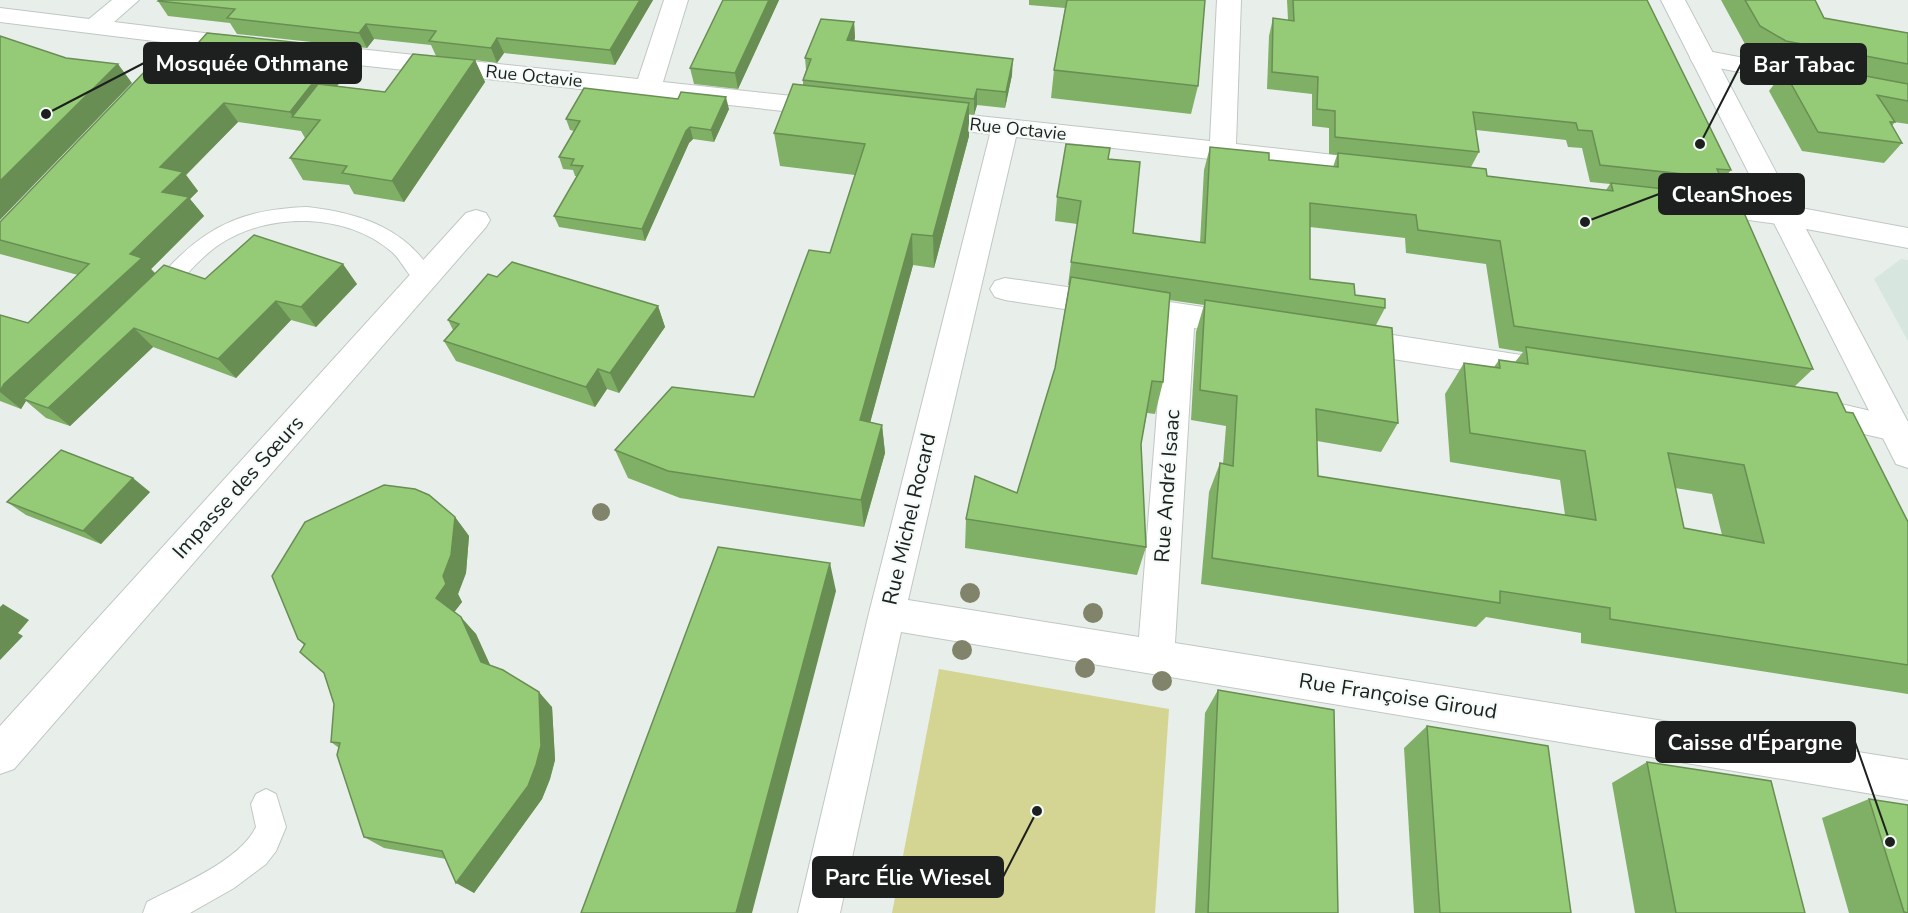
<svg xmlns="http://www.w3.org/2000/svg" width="1908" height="913" font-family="'Nunito Sans',sans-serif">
<rect width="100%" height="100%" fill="#e8efeb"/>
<path fill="#d7e6de" d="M1901 259 1908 260V341L1874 279Z"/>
<path fill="#d4d493" d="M939 669 1169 709 1155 913H892Z"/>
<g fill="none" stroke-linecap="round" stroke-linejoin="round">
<defs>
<g id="lane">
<path d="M307 207C360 213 407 228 435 277L432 283C411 289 405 263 392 252 346 212 269 212 220 244 199 258 182 280 165 299L157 301 149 299 146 293C152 282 162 274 171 265 211 223 249 209 307 207Z"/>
<path d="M266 789 276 794 286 827 276 851 266 864 234 888 190 913H143L147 902C179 885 240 861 256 827L251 804 256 794Z"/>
</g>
<g id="street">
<path d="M112 0H139L114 22 245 38 254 40 257 45 254 50 245 52 194 46 143 107 134 109 125 107 121 101 170 43 0 22V8L89 19Z"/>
<path d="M664 0H688L663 82 830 100 839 102 843 108 839 114 830 116 303 59 294 56 291 51 294 46 303 43 638 79Z"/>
<path d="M1217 0H1241L1236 144 1379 160 1389 163 1392 169 1389 175 1379 178 1016 137 908 600 1139 637 1164 324 1005 300 995 297 990 289 995 281 1005 278 1244 313 1255 316 1259 324 1255 332 1244 335 1194 328 1175 643 1908 760V800L901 632 840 913H798L869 613 990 134 923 126 914 124 910 118 914 112 923 110 1210 141Z"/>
<path d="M1702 50 1908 89V105L1693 63 1690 58 1693 53Z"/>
<path d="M1698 195 1785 205 1908 228V248L1785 225 1688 212 1684 205 1688 198Z"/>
<path d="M476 210 486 213 490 220 486 227 14 769 0 774V726L466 213Z"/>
<path d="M1348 328 1540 358 1551 361 1556 370 1551 379 1540 382 1348 352 1337 348 1333 340 1337 332Z"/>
<path d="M1811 397 1905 419 1908 424 1905 437 1894 441 1800 419 1795 410 1800 401Z"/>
</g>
<path id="secondary" d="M1661 0H1685L1908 422V468L1896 464Z"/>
</defs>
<use href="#lane" stroke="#c0c7c3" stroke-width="2"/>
<use href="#street" stroke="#c0c7c3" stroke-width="2"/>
<use href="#secondary" stroke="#c0c7c3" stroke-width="2"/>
<use href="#lane" fill="#fff" fill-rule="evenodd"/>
<use href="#street" fill="#fff" fill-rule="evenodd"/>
<use href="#secondary" fill="#fff" fill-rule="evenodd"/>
</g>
<g fill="#81846a">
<circle cx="601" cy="512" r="9"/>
<circle cx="970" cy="593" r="10"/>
<circle cx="1093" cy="613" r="10"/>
<circle cx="962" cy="650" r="10"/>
<circle cx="1085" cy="668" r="10"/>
<circle cx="1162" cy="681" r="10"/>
</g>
<g fill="#80af66" fill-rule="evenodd">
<path d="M653 0 615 65 504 53 497 63 475 60 485 82 404 202 354 194 349 185 303 180 290 158 305 138 301 131 238 122 186 175 198 191 190 199 204 216 151 269 155 273 205 279 357 284 316 327 291 320 236 378 153 347 70 426 46 418 26 401 21 409 0 401V315L28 323 78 275 0 254V222L174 70 341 47 352 67 337 86 385 92 436 56 431 45 374 39 367 48 237 34 230 23 168 16 158 1Z"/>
<path d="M723 0H779L738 89 694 84 690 68Z"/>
<path d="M1029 0H1205L1198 86 1191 114 1051 98 1054 70 1065 8 1029 5Z"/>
<path d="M1287 0H1647L1731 170 1717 187H1713L1708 193 1813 369 1794 387 1846 412 1908 522V694L1581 643V633L1486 617 1476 627 1201 584 1209 492 1220 463 1223 464 1226 426 1191 420 1196 332 1204 305 1169 300 1163 382 1155 414 1147 413 1141 444 1146 547 1137 575 965 548 966 519 1017 493 1055 368 1069 285H1068L1071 262 1077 224 1055 221 1057 197 1108 159 1133 233 1200 243 1204 170 1210 147 1269 160 1333 167 1337 155 1329 154V128L1312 126V94L1267 89 1269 36 1273 18 1288 20ZM1476 130 1566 140 1568 147 1582 148 1590 182 1610 184 1606 190 1487 176 1471 167 1479 152ZM1310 227 1405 238 1406 253 1486 264 1499 348 1523 352 1515 362 1499 360 1494 367 1464 363 1445 394 1450 462 1560 480 1565 515 1318 476 1317 441 1381 452 1398 423 1376 325 1385 308 1355 295 1310 279ZM1675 488 1712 494 1722 535 1684 528Z"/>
<path d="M1721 0H1815L1824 18 1908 33V124L1894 122H1895L1892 126 1902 143 1884 163 1802 151 1769 91 1784 71 1793 65 1771 61 1746 46Z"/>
<path d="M854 22 855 38 854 41 1012 75 1005 108 977 105 974 115 969 114V136L934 268 913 265 870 422 882 425 885 453 864 527 680 498 628 478 615 450 754 397 830 253 855 175 780 166 774 133 803 85V80L806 70 805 58Z"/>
<path d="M729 109 714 142 693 139 689 143 645 241 559 227 554 216 577 176H575L573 170 563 169 559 157 574 131 570 130 566 119Z"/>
<path d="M497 277 658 306 665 327 619 393 607 389 595 407 456 361 444 341 453 330 448 320Z"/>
<path d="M150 492 101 544 26 515 7 502Z"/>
<path d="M455 517 469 536 466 573 458 594 462 602 454 612 476 634 490 665 552 707 555 760 550 779 542 799 474 893 446 859 384 848 364 837 339 748 331 742 334 704 324 673 304 645 298 639Z"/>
<path d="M1218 690 1338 913H1195L1205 713Z"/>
<path d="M1427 726 1571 913H1414L1404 748Z"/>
<path d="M1647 762 1805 913H1635L1612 783Z"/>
<path d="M1869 799 1908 913H1849L1822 818Z"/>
</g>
<g fill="#688e53">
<path d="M640 0H653L615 65 610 50Z"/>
<path d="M769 0H779L738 89 735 73Z"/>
<path d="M854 22 855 38 848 56 847 40Z"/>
<path d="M366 24 374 39 367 48 359 33Z"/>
<path d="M497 38 504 53 497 63 491 48Z"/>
<path d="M341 47 352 67 311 119 293 117 290 112Z"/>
<path d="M1013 59 1012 75 1005 108 1006 92Z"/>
<path d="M475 60 485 82 404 202 392 181Z"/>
<path d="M118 64 132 83 0 220V181Z"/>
<path d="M977 89V105L974 115V99Z"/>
<path d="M726 97 729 109 714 142 711 130Z"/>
<path d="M224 103 238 122 186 175 198 191 190 199 204 216 151 269 158 277 23 399 26 401 21 409 0 392 4 384 162 192 160 167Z"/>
<path d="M969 103V136L934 268 933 236Z"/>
<path d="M690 127 693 139 689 143 645 241 642 229 686 131Z"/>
<path d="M912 234 913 265 863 449 860 420Z"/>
<path d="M343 264 357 284 316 327 301 307Z"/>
<path d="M276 301 291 320 236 378 218 359Z"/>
<path d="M658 306 665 327 619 393 610 373Z"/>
<path d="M134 328 153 347 70 426 48 408Z"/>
<path d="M598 369 607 389 595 407 586 387Z"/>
<path d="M882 425 885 453 864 527 861 500Z"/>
<path d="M133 478 150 492 101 544 83 531Z"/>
<path d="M455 517 469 536 466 573 458 594 462 602 452 615 436 598 443 576Z"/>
<path d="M830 563 836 591 752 913H736Z"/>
<path d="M3 604 29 620 18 633 23 636 0 660V607Z"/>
<path d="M461 617 476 634 496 678 481 662Z"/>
<path d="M539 692 552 707 555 760 550 779 542 799 474 893 456 883Z"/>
</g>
<g fill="#95cb77" stroke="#688e53" stroke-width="1.5" fill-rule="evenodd">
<path d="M159 0H640L610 50 497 38 491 48 429 41 436 31 366 24 359 33 227 18 235 9 158 1Z"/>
<path d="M723 0H769L735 73 690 68Z"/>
<path d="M1067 0H1205L1198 86 1054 70Z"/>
<path d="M1293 0H1647L1731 170 1717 169 1721 178 1600 165 1592 131 1578 130 1576 123 1473 112 1479 152 1335 137V111L1317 109 1318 77 1272 72 1273 18 1294 21Z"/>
<path d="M1745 0H1815L1824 18 1908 33V64L1786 41 1760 26Z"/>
<path d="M821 19 854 22 847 40 1013 59 1006 92 977 89 974 99 803 80 811 59 805 58Z"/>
<path d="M207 33 341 47 290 112 224 103 160 167 183 172 162 192 189 197 130 254 142 258 4 384 0 391V315L28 323 89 264 0 240V222L149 67 174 70Z"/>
<path d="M0 36 66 58 118 64 0 181Z"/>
<path d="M413 54 475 60 392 181 342 173 347 166 290 158 320 120 292 117 318 84 385 92Z"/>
<path d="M1797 63 1908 84V101L1877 95 1895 122H1890L1902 143 1818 132 1784 71Z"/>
<path d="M793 84 969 103 933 236 912 234 860 420 882 425 861 500 668 471 615 450 672 387 754 397 809 250 830 253 865 144 774 133Z"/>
<path d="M584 88 678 99 681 92 726 97 711 130 690 127 686 131 642 229 554 216 583 166 571 165 574 159 559 157 580 121 566 119Z"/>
<path d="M1066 144 1110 148 1108 159 1140 162 1133 233 1205 243 1210 147 1269 153V160L1338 167V153L1486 169 1487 176 1613 191 1611 183 1737 197 1813 369 1514 326 1500 241 1418 230 1416 215 1310 203V279L1354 284 1355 295 1385 299V308L1071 262 1081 201 1057 197Z"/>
<path d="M254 235 343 264 301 307 276 301 218 359 134 328 48 408 23 399 164 265 205 279Z"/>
<path d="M512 262 658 306 610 373 598 369 586 387 444 341 459 324 448 320 488 274 497 277Z"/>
<path d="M1071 277 1170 293 1163 382 1152 381 1141 444 1146 547 966 519 975 476 1017 493 1055 368Z"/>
<path d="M1205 300 1392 328 1398 423 1316 409 1318 476 1596 520 1585 451 1470 433 1464 363 1500 368 1499 360 1528 364 1526 347 1837 393 1846 412 1853 413 1908 522V665L1610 619V608L1500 591V603L1212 558 1220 463 1233 466 1237 396 1200 390ZM1668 453 1744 465 1764 543 1684 528Z"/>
<path d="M61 450 133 478 83 531 7 502Z"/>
<path d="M384 485 415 489 429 495 455 517 451 555 443 576 446 584 436 598 461 617 481 662 503 670 539 692 541 746 536 765 528 786 456 883 442 851 364 837 337 755 340 743 331 742 334 704 324 673 300 652 305 644 298 639 272 576 305 522Z"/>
<path d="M718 547 830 563 736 913H581Z"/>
<path d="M1218 690 1334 710 1338 913H1208Z"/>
<path d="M1427 726 1548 746 1571 913H1440Z"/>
<path d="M1647 762 1771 781 1805 913H1676Z"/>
<path d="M1869 799 1908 805V913L1904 912Z"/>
</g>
<g text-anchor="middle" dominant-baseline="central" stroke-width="4.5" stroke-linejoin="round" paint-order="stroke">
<g font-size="18" fill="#1d201f" stroke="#f5fcf8">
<text transform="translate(534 76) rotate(6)">Rue Octavie</text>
<text transform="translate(1018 129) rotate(6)">Rue Octavie</text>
</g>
<g font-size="21" fill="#1d201f" stroke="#f5fcf8">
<text transform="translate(1167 486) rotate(-86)">Rue André Isaac</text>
<text transform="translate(238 487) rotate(-48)">Impasse des Sœurs</text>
<text transform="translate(909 519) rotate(-77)">Rue Michel Rocard</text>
<text transform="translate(1398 696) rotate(9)">Rue Françoise Giroud</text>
</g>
</g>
<path fill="none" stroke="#1d201f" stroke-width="2" d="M46 114L144 63M1700 144L1741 64M1585 222L1659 194M1890 842L1855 742M1037 811L1003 877"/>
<g fill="#1d201f" stroke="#f5fcf8" stroke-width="2">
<circle cx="46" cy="114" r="6"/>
<circle cx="1700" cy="144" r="6"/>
<circle cx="1585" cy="222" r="6"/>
<circle cx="1890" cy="842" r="6"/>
<circle cx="1037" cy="811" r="6"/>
</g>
<g fill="#1d201f" stroke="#1d201f" stroke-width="2">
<rect x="144" y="43" width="217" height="40" rx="6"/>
<rect x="1741" y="44" width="125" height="40" rx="6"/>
<rect x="1659" y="174" width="145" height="40" rx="6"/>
<rect x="1656" y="722" width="199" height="40" rx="6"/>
<rect x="813" y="857" width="190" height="40" rx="6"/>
</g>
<g font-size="22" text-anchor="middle" font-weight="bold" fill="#fff">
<text x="252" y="71">Mosquée Othmane</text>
<text x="1804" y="72">Bar Tabac</text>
<text x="1732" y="202">CleanShoes</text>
<text x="1755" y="750">Caisse d'Épargne</text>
<text x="908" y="885">Parc Élie Wiesel</text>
</g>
</svg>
